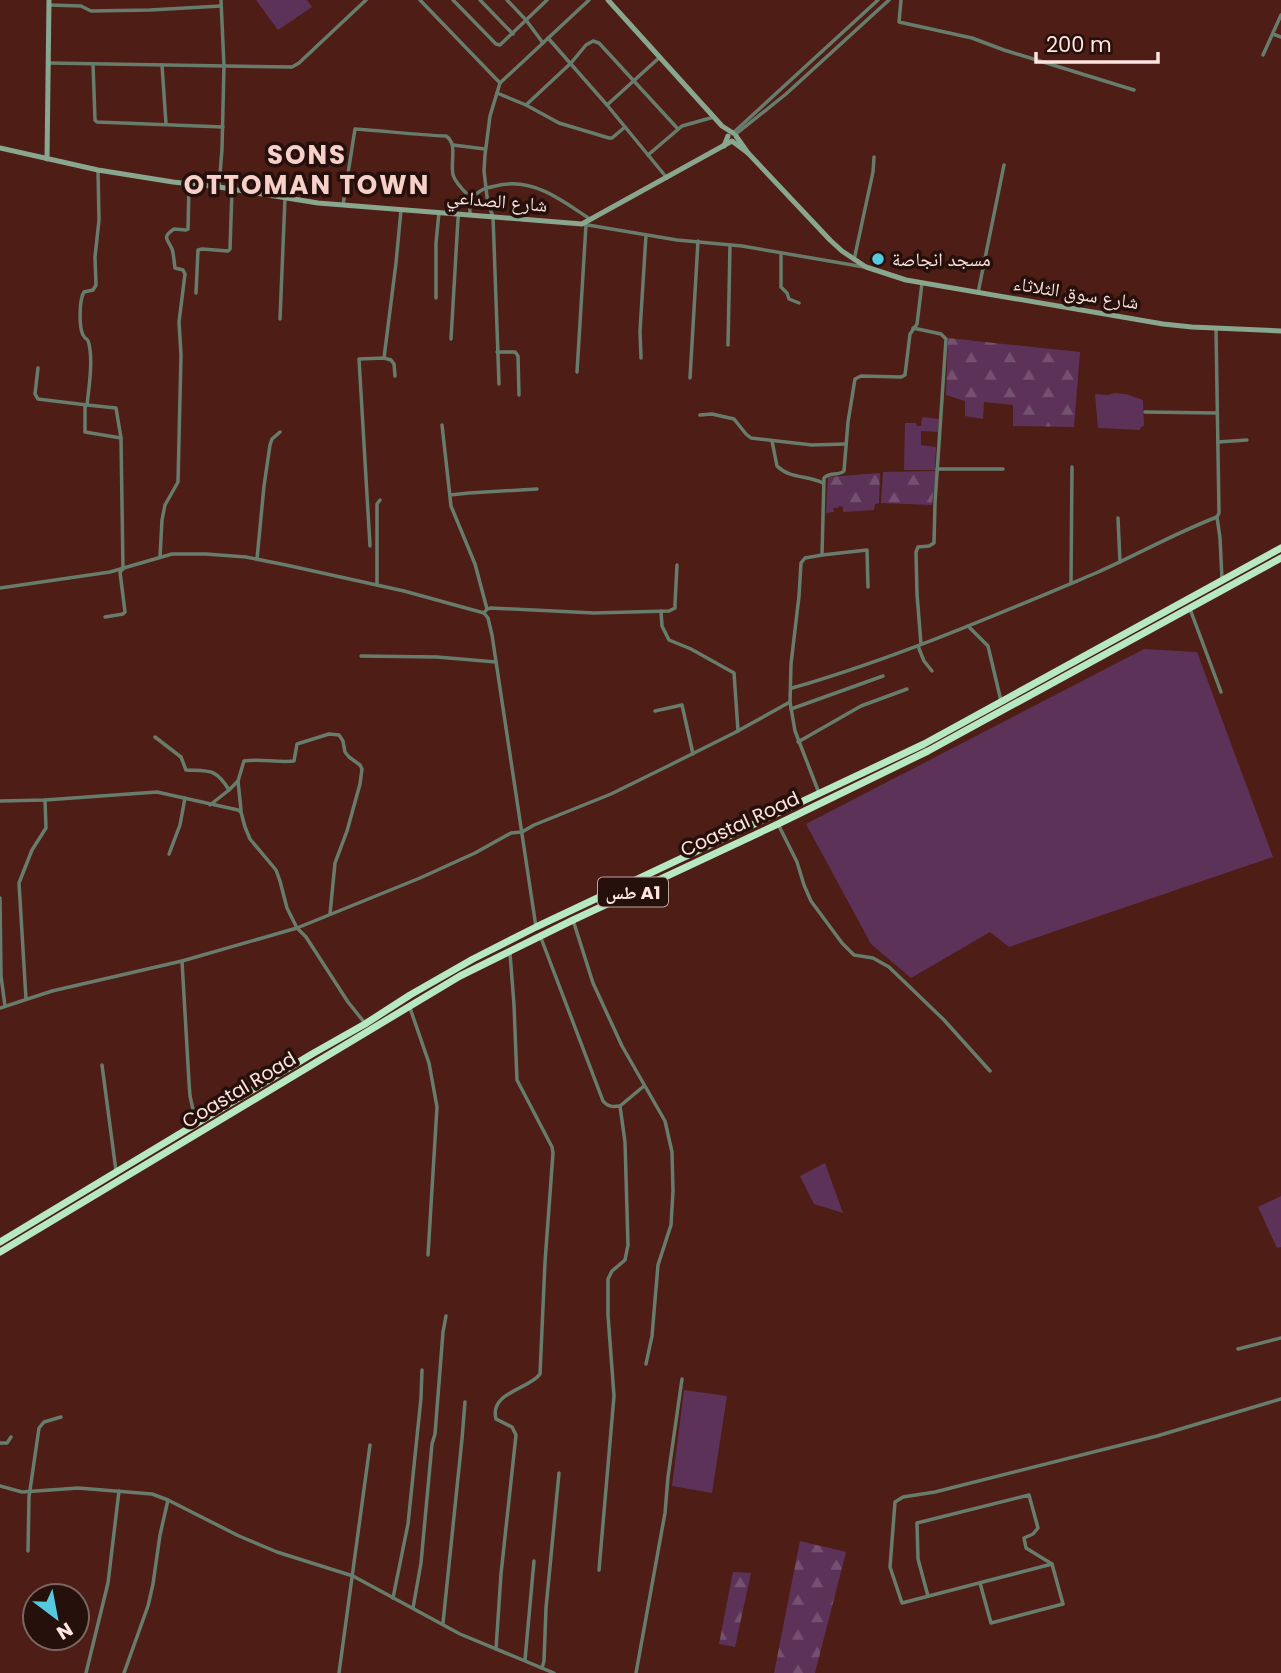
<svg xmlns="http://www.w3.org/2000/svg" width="1281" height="1673" font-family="Poppins,'Noto Naskh Arabic',sans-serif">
<defs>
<pattern id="forest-firs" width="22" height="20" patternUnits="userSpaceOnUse" patternTransform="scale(1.75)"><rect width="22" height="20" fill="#5d3259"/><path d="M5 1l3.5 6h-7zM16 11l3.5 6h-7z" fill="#755070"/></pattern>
</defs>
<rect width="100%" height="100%" fill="#4d1d16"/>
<g fill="#5d3259">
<path d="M256 0H307L312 7 278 30Z"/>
<path d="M1114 393 1126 394 1143 400 1144 426 1141 427 1140 430 1098 428 1095 394 1108 395Z"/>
<path d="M922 417 939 419 938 432 921 431V445L936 447 935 470H904L905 423H916L917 426H921Z"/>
<path d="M1144 649 1197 652 1273 857 1009 947 990 932 911 978 871 944 806 824Z"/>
<path d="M825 1163 843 1213 814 1204 800 1176Z"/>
<path d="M1281 1196V1247L1277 1248 1258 1207Z"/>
<path d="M684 1390 727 1396 712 1493 672 1486Z"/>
</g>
<g fill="url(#forest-firs)">
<path d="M948 338 1080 352 1074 427 1013 426V405L984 402 983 419 965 416V401L946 395Z"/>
<path d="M936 471 932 505 881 503 883 472Z"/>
<path d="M880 473 879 503 875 504 874 510 843 512V507L839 506 838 508H833L834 512 826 513 828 477Z"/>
<path d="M800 1541 846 1552 815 1673H774Z"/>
<path d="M733 1572 751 1573 735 1647 719 1644Z"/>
</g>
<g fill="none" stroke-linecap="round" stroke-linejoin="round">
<g stroke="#687c6c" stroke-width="3.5">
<path d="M420 0 500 83"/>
<path d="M453 0 496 44 500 45 547 0"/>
<path d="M480 0 513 34"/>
<path d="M507 0 526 20 543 43"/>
<path d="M901 0 899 22 972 38 1004 50 1134 90"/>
<path d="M49 5 81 6 91 11 150 10 221 6"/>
<path d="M1273 34 1281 37"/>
<path d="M548 38 607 105 667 178"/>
<path d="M1263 55 1281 15"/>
<path d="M48 63 292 67 299 63 366 0"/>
<path d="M93 64 95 120 97 122 223 127"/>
<path d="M162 65 166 124"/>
<path d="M497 93 526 105 571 63 586 45 593 41 599 43 678 129"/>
<path d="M526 105 559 123 609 138H612L625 127"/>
<path d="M607 105 660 57"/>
<path d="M733 133 878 0"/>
<path d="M736 134 786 94 889 0"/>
<path d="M453 145 485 149"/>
<path d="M648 155 682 126 714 117"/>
<path d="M98 170 99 220 95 257 96 285 93 290 84 292C79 300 79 327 83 335 87 342 87 336 89 344 93 361 89 387 87 405L116 408 121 438 123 569 120 572 125 612 123 614 105 617"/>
<path d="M219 187 222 149 224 66 221 0"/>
<path d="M343 205 355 129C386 131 416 135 446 136 458 144 450 161 453 175 456 184 464 191 471 198"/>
<path d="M470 214C469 200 473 194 486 188L484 171 485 155 490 116 500 83 589 0"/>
<path d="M582 224 677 240 742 246 864 267"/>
<path d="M781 253V287L787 293 789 299 799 303"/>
<path d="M854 260 873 172 874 157"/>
<path d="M196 293 198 250 202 249 228 251 230 249 232 190"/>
<path d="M978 293 1004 165"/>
<path d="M436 298V243L439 212"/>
<path d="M280 319 285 198"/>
<path d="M913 328 941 334 946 339 935 503 934 543 929 546 918 547 916 552 917 594 921 644"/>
<path d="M451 339 458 219 459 214"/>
<path d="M728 345 730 245"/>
<path d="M497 352H515L518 356 519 395"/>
<path d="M384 358 396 263 401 210"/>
<path d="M641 358 640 331 646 235"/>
<path d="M38 368 35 394 38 399 87 405"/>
<path d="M577 372 586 225"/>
<path d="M690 378 698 241"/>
<path d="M499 384 493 216 488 205 486 188C493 187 501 184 508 184 540 182 565 203 590 219"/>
<path d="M85 405V432L121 438"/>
<path d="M1145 412 1216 413"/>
<path d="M700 415 712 414 734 419 746 434 751 438 812 445 846 444"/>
<path d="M442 425 451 506 475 564 487 609"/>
<path d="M772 441 777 466C790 479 808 475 823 483"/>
<path d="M1218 442 1247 440"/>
<path d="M937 469H1003"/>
<path d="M450 495 469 493 537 489"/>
<path d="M1217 517 1220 538 1222 579"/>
<path d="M1118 518 1120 562"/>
<path d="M370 546 359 359 384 358 391 360 394 364 395 376"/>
<path d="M822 555 867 550 868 587"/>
<path d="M160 557 162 520 165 505 178 482 181 355 179 322 185 274 183 270 175 268C174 263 174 254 172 249 168 239 161 238 174 229L186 230 188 229 189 184"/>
<path d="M257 559 264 486 270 445 272 439 280 432"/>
<path d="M1071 583 1072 467"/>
<path d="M377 585V504L380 500"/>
<path d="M0 588 110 572 172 554H206L246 557 286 565 404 591 484 613 488 618 492 635 536 927"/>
<path d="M1190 609 1221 692"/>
<path d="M661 611 662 626 669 640 691 649 734 673 738 731"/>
<path d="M484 613 487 609 491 608 594 613 669 611 675 608V604L677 565"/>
<path d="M968 626 988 646 1001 701"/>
<path d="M918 646 924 661 932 671"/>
<path d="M361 656 437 657 496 662"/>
<path d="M792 688C896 658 996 615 1096 573 1137 555 1175 533 1217 517L1219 513 1216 329"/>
<path d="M791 709 883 676"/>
<path d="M655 711 682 705 693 754"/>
<path d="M155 737 181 757 186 770C209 771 216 768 229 790"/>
<path d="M798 742 861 706 907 689"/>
<path d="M238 781 241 810"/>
<path d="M819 793 795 731 790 702 791 664 799 596 801 563 805 558 822 555 824 478C829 472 838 476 844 471L848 422 855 379 861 376 901 377 905 375 910 334 917 324 922 283"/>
<path d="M0 801 45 800 157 792 238 810 241 812 245 827 250 839 276 870 280 881 287 908 297 928 306 937 348 1002 364 1022"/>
<path d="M210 805 229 790 238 781 244 761C260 758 277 763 294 761L297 744 329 734 339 735 343 741 345 752 349 757 360 765 362 769 360 784 347 831 335 863 330 914"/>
<path d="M778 824 797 862 804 885 811 901 842 943 854 955 873 958 889 967 944 1020 990 1071"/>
<path d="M169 854 180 825 185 798"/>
<path d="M0 898 1 976 5 1006"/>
<path d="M573 920 593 983 622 1046 665 1121 672 1152 673 1191 671 1225 658 1265 652 1336 646 1364"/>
<path d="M541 938 603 1101C608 1107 613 1107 620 1106"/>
<path d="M182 961 189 1082 190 1096 196 1123"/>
<path d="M26 999 19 883 32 850 46 828 45 800"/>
<path d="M0 1008 52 991 182 961 297 928 420 878 475 853 511 833 522 832 534 825 611 794 666 767 734 733 790 702"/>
<path d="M410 1008 429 1063 437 1107 428 1255"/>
<path d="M102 1065 116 1171"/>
<path d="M1238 1349 1281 1338"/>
<path d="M0 1443H7L11 1437"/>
<path d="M0 1486 22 1492 78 1488 152 1494 168 1500 239 1536 277 1552 353 1576 460 1634 554 1673"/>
<path d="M28 1551 29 1497 39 1428 44 1422 61 1417"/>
<path d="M1052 1564 902 1603 890 1567 895 1502 903 1497 935 1492 1157 1436 1281 1399"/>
<path d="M599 1570 614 1396 608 1315V1279L612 1271 625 1260 628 1245 625 1142 620 1106 644 1086"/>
<path d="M928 1596 918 1559 917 1523 1029 1495 1038 1528 1033 1534 1024 1538 1026 1548 1052 1564 1063 1604 991 1623 980 1583"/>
<path d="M393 1598 408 1524 421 1398 422 1370"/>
<path d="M413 1608 421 1563 432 1444 435 1434 443 1332 446 1316"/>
<path d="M443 1623 462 1439 465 1402"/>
<path d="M496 1649 501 1574 516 1435 512 1427 496 1419C489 1392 530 1389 540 1374L545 1262 553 1153 552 1147 517 1080 514 1005 510 953"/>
<path d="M525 1660 534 1561"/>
<path d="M542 1668 544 1661 546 1608 559 1473"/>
<path d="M86 1673 108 1583 119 1491"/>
<path d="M124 1673 148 1606 153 1584 160 1535 168 1500"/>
<path d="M339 1673 370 1445"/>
<path d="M636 1673 665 1513 668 1477 682 1379"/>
</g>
<g stroke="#88a78e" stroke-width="5">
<path d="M608 0 722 126 733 133"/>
<path d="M736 136 748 153 830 240 842 251 866 267 906 280 1163 324 1192 327 1281 331"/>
<path d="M724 146 728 136"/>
<path d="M0 148 98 170 173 182 219 187 318 203 582 224 732 141 748 153"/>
<path d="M47 159 49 0"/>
</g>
<g stroke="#b6e8c1" stroke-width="7">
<path d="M0 1242 312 1054 365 1024 410 995 473 959 536 927 924 744 1281 548"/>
<path d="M0 1252 460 976 573 920 778 824 928 751 1281 558"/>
</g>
</g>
<circle fill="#55cadf" stroke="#25100c" stroke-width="2.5" cx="878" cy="259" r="7"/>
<g text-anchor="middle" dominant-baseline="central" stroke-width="7" stroke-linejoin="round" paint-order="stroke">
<rect fill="#25100c" stroke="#bea4a0" stroke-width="2" x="598" y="877.5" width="70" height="29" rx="5"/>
<g font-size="18" font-weight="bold" fill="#ffe4df">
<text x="633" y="892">طس A1</text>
</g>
<g font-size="19" fill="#ffe4df" stroke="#25100c">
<text transform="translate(497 201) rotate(5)">شارع الصداعي</text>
<text transform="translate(1076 293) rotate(9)">شارع سوق الثلاثاء</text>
<text transform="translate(740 824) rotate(-25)">Coastal Road</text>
<text transform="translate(239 1090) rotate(-31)">Coastal Road</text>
</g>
<g font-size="19" fill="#ffe4df" stroke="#25100c" text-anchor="start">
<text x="892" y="259">مسجد انجاصة</text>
</g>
<g font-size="26" font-weight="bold" letter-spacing="2" fill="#f7d1c9" stroke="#25100c">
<text x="307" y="155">SONS<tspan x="307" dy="30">OTTOMAN TOWN</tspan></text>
</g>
</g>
<g transform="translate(56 1617) rotate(148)"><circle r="33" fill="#25100c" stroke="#7c6560" stroke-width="2"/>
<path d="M0-5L12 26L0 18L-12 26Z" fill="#55cadf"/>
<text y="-10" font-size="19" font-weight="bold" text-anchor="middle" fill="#ffe4df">N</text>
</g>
<path d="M1036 52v10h122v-10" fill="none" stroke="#ffe4df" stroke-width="3.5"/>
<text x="1046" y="52" font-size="21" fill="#ffe4df" stroke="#25100c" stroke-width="5" paint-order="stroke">200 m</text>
</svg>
